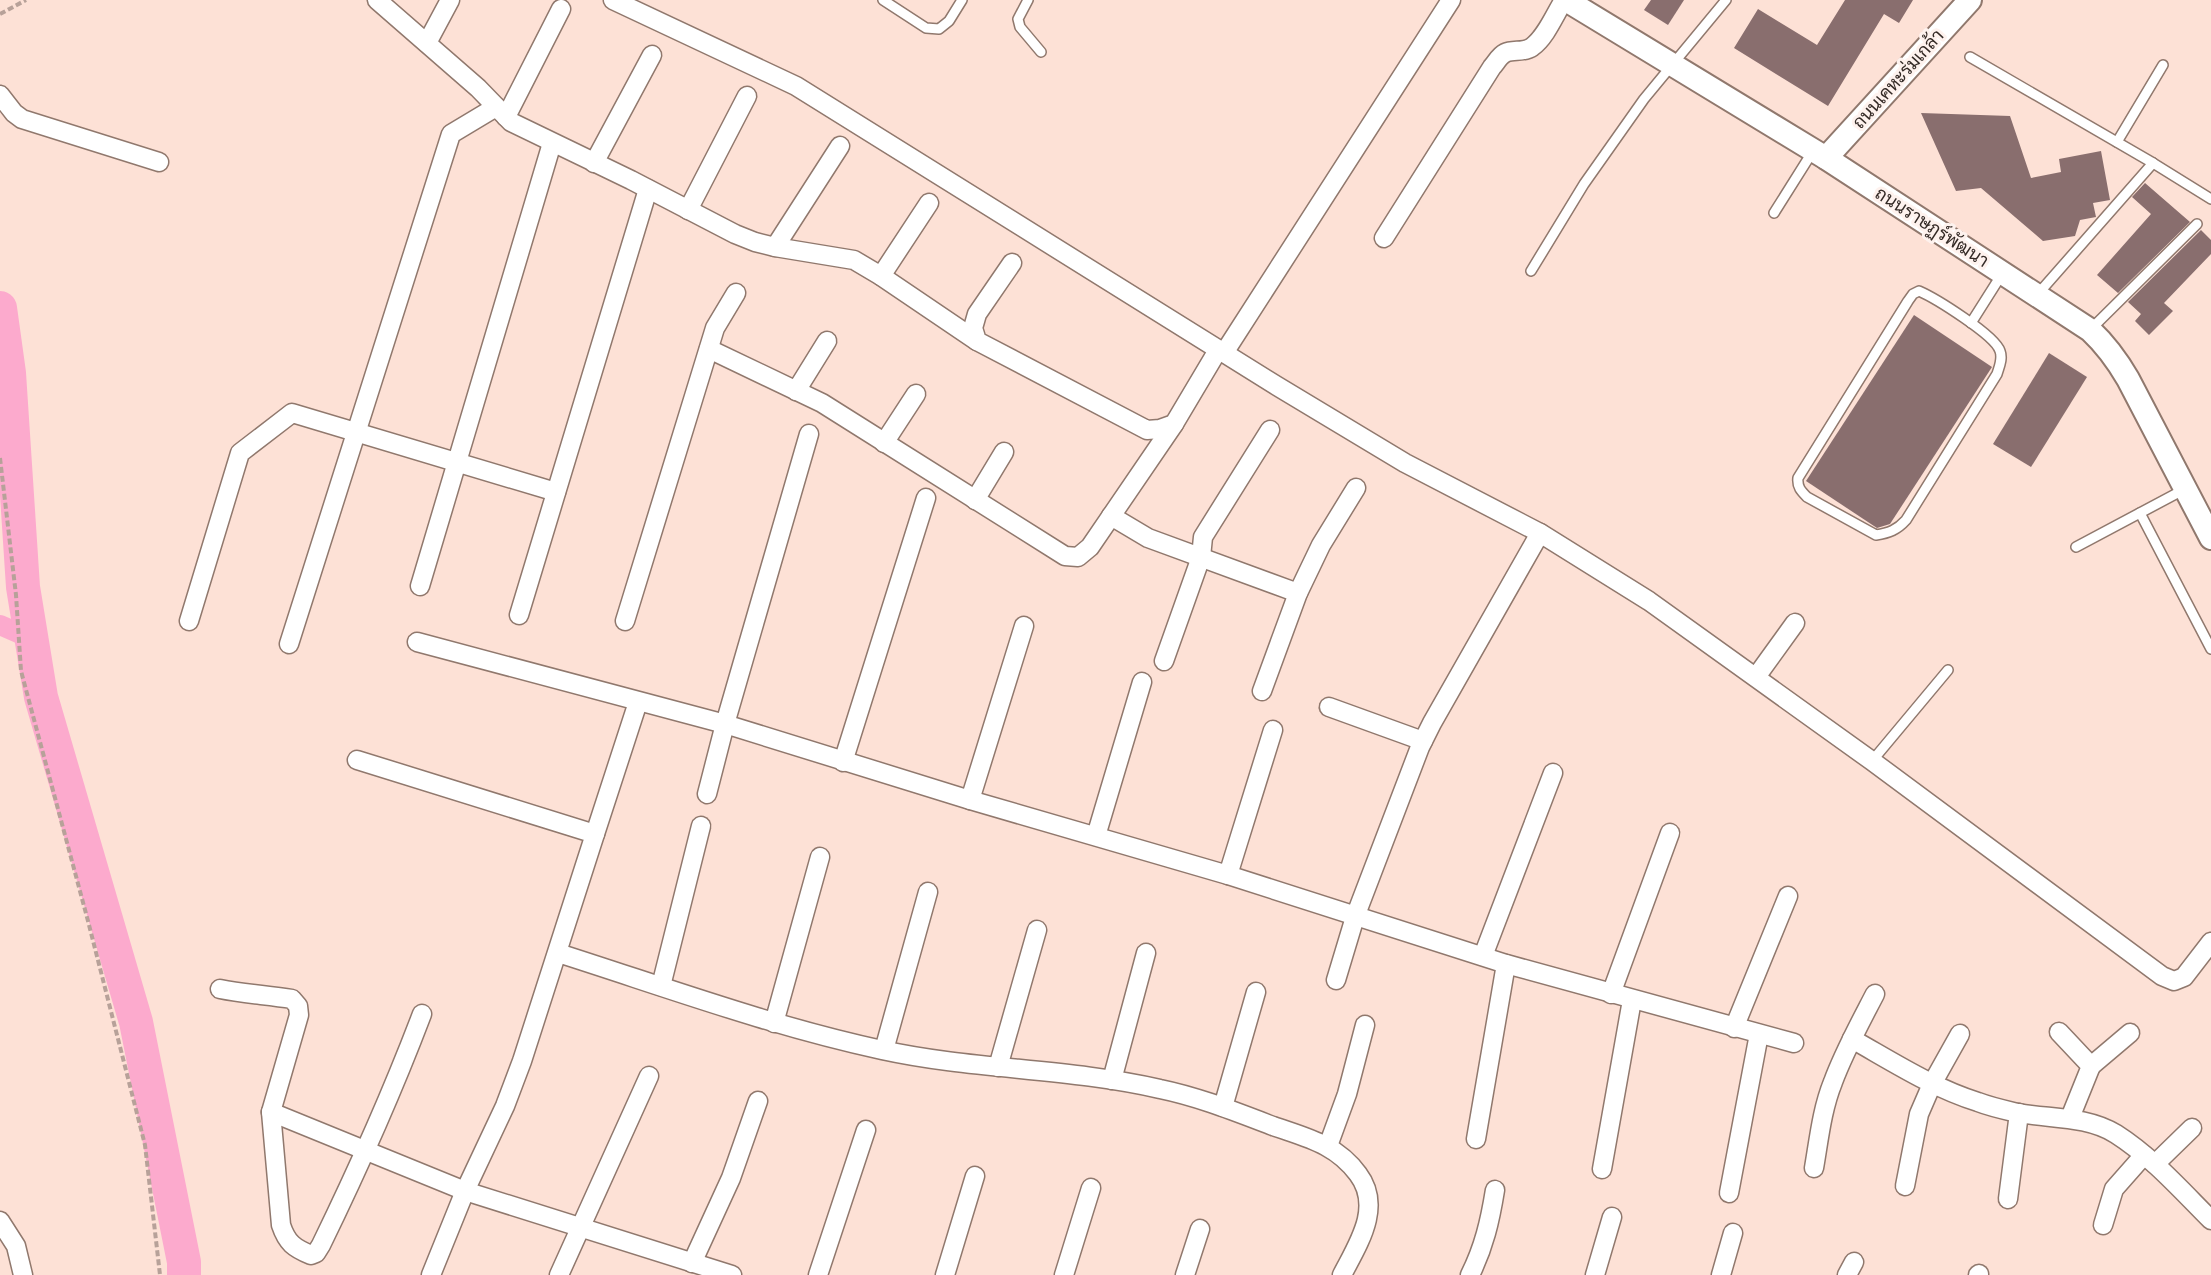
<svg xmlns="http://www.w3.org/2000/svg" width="2211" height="1275" font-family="'Fira Sans Condensed',Sarabun,sans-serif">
<rect width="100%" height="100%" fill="#fde1d6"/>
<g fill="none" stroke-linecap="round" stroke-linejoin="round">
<path stroke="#fcaacd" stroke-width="20" d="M0 625 32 639"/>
<path stroke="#fcaacd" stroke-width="34" d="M0 308 9 373 23 587 41 697 136 1022 184 1262V1275"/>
</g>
<g fill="#896e6e">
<path d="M1651 0H1684L1668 25 1644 10Z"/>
<path d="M1845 0H1913L1899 23 1884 14 1828 106 1734 48 1758 9 1817 45Z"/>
<path d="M1921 113 2010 116 2031 178 2061 172 2059 159 2101 151 2110 200 2093 203 2096 217 2080 220 2075 236 2043 241 1981 188 1956 191Z"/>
<path d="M2145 183 2190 222 2118 293 2097 275 2151 214 2132 197Z"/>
<path d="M2201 230 2211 240V254L2164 303 2173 311 2149 335 2135 321 2141 314 2128 302Z"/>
<path d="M1914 315 1992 367 1890 524 1877 528 1806 481Z"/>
<path d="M2049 353 2087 377 2031 467 1993 444Z"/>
</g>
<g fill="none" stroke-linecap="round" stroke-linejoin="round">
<defs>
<g id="service">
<path d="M883 0 926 28 939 29 949 21 962 0"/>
<path d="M1028 0 1018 19 1020 27 1041 52"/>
<path d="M1970 57 2153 163 2211 199"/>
<path d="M2117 142 2163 65"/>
<path d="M1774 213 1813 151"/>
<path d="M1531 271 1584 184 1644 99 1726 0"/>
<path d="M1919 291C1935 298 1995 335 2000 351 2003 359 1999 367 1997 374L1906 520C1897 530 1889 533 1876 535L1807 497C1801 491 1797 487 1798 478L1908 301 1913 294Z"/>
<path d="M2037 295 2153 163"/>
<path d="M1971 323 2002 274"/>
<path d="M2090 330 2197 224"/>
<path d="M2140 513 2211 649"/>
<path d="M2076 547 2185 489"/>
<path d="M1872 761 1948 670"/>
</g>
<g id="minor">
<path d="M377 0 478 88 511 122 631 180 735 234 755 242 775 247 854 260 881 276 977 341"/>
<path d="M613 0 796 86 1277 386 1405 463 1540 533 1649 601 1872 761 2162 976 2174 981 2184 977 2211 942"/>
<path d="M427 43 450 0"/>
<path d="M0 95 14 113 22 119 159 162"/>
<path d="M506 117 561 9"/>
<path d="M594 163 652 55"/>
<path d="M688 210 747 96"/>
<path d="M1384 238 1492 67C1496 63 1499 56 1505 53 1513 49 1524 53 1532 47 1546 37 1555 14 1564 0"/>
<path d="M775 247 840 146"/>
<path d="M1012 263 977 314 973 328 977 341 1147 430 1160 429 1174 424 1218 350"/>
<path d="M881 276 929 203"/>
<path d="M709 349 822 403 1065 556 1078 557 1090 547 1174 424"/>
<path d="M1224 353 1451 0"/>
<path d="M796 391 827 341"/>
<path d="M884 443 916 394"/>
<path d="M975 500 1004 452"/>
<path d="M1111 516 1148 538 1298 593"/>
<path d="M420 586 552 143"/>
<path d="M519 615 648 189"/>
<path d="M189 621 240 453 292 413 556 492"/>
<path d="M625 621 715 328 736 293"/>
<path d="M417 642 725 724 970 800 1228 875 1506 964 1794 1043"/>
<path d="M289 644 451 134 496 107"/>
<path d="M1164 661 1201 557 1203 537 1270 430"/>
<path d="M1756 677 1795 623"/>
<path d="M1262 691 1298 593 1321 545 1356 488"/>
<path d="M1329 707 1423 741"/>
<path d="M357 760 595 834 522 1061 505 1106 465 1191 431 1275"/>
<path d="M843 762 926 498"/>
<path d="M707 794 725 724 809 434"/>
<path d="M970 800 1024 626"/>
<path d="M595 834 638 702"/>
<path d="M1096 836 1142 682"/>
<path d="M1228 875 1273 730"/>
<path d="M558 953C665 987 771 1026 882 1050 973 1070 1069 1068 1160 1089 1199 1097 1236 1112 1273 1126 1307 1138 1336 1144 1358 1174 1383 1207 1358 1244 1342 1275"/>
<path d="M1483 956 1553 773"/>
<path d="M1336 980 1355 917 1420 747 1432 723 1540 533"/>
<path d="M661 986 701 826"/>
<path d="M220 989C244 994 268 995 292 999L298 1006 299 1015 271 1112 281 1225C287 1243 294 1248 311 1255L316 1253 321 1245C358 1169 392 1093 422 1014"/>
<path d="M1611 994 1670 833"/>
<path d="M774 1023 820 857"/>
<path d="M1734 1028 1788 896"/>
<path d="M2059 1032 2091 1066 2070 1118"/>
<path d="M1852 1039C1893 1062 1933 1088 1978 1102 1991 1107 2005 1110 2018 1113 2051 1119 2087 1116 2116 1134 2152 1157 2181 1190 2211 1220"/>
<path d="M884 1050 928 892"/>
<path d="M2091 1066 2130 1033"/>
<path d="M998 1067 1037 930"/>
<path d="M1112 1080 1146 953"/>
<path d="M1223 1107 1256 992"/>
<path d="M271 1112 465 1191 732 1275"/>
<path d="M1476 1139 1506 964"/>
<path d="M1328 1146 1347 1094 1365 1025"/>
<path d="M2155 1164 2192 1128"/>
<path d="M1814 1168C1819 1139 1822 1109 1833 1082 1844 1052 1860 1023 1875 994"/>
<path d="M1602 1169 1632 1000"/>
<path d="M1905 1186 1919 1114 1932 1084 1960 1034"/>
<path d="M1729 1193 1759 1034"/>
<path d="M2008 1199 2019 1113"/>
<path d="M0 1221 16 1246 23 1275"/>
<path d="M2103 1225 2114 1189 2144 1155"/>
<path d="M692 1263 731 1178 758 1101"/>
<path d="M559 1275 649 1076"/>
<path d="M818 1275 866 1130"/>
<path d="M945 1275 975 1176"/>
<path d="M1064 1275 1091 1188"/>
<path d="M1185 1275 1200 1229"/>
<path d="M1470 1275C1484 1247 1490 1221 1495 1190"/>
<path d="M1595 1275 1612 1217"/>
<path d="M1721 1275 1733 1233"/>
<path d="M1847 1275 1854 1262"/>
<path d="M1978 1275 1979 1274"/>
</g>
<g id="tertiary">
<path d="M1566 0 1826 158 2090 330C2106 345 2117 360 2128 379L2211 538"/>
<path d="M1826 158 1970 0"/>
</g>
</defs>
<use href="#service" stroke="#90786d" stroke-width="12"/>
<use href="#minor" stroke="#90786d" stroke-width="21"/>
<use href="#tertiary" stroke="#90786d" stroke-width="26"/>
<g stroke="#b7a199" stroke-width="4" stroke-dasharray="6 3" stroke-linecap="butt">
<path d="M0 14 26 0"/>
<path d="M0 458 16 595 21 671 88 921 145 1145 160 1275"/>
</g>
<use href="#service" stroke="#fff" stroke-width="9"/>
<use href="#minor" stroke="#fff" stroke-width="18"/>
<use href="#tertiary" stroke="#fff" stroke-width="22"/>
</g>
<g text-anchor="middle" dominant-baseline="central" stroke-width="6" stroke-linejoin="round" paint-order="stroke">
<g font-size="18" fill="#342a26" stroke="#fef2ee">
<text transform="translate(1898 79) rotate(-48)">ถนนเคหะร่มเกล้า</text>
<text transform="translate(1932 227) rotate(33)">ถนนราษฏร์พัฒนา</text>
</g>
</g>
</svg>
